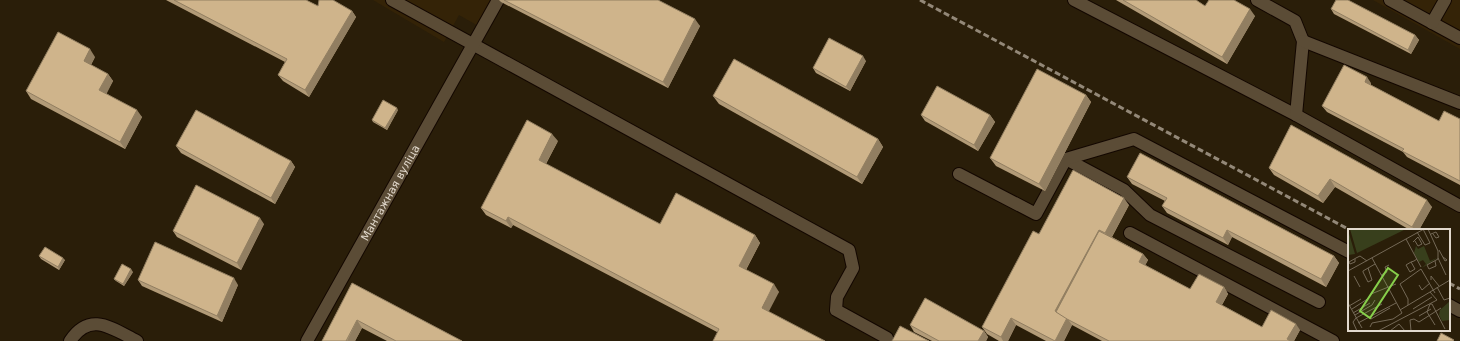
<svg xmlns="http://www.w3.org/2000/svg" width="1460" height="341" font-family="'DejaVu Sans',sans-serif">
<rect width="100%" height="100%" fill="#2a1e09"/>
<g fill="#342307">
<path d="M373 0H498L482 28 459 15 444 42Z"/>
<path d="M1373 0H1460V49Z"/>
</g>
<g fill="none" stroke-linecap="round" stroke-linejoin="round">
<defs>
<g id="minor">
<path d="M392 0 849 250 853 268 837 297 836 310 887 338"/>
<path d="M1074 0 1296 115 1460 206"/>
<path d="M1257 0 1295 21 1303 41 1296 115"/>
<path d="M1390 0 1460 38"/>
<path d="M1432 23 1445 0"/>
<path d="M1303 41 1460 103"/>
<path d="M1066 159 1124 190 1150 215 1319 302"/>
<path d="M959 174 1036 214 1066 159 1134 139 1349 252"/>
<path d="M1130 233 1333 341"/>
<path d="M1449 305 1460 311"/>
<path d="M70 341C90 311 111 328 137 341"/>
<path id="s1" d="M307 341 498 0"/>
</g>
</defs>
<use href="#minor" stroke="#130700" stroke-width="14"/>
<use href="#minor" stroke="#5b4c36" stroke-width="12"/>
<g stroke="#938878" stroke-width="3" stroke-dasharray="6 3" stroke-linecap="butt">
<path d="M920 0 1350 230"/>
<path d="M1449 283 1460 289"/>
</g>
</g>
<g fill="#b29b78">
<path d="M166 0H306L318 6 352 11 356 17 309 97 283 81 278 75 285 62Z"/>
<path d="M499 0H658L700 26 668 88 501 2Z"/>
<path d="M1116 0H1196L1205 6 1255 16 1227 64Z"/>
<path d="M1331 9 1415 35 1419 40 1411 54 1334 14Z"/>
<path d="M95 57 91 65 108 74 113 81 106 93 142 117 125 149 31 99 26 91Z"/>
<path d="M866 61 850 91 816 73 813 68Z"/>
<path d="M1371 83V85L1439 121 1460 119V185L1407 157 1403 152 1327 112 1322 106Z"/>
<path d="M1086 95 1091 102 1045 191 996 166 990 158Z"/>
<path d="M713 96 878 139 883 147 862 184 719 104Z"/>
<path d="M398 110 387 130 373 122 372 120Z"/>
<path d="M921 115H990L995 122 978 151 925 121Z"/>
<path d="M1291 125 1432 207 1419 230H1410L1335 187 1323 203 1274 175 1269 168Z"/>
<path d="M558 141 546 164 660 224 755 235 760 243 746 270 779 292 717 332 513 225 511 228 486 215 481 208Z"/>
<path d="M176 146 291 161 295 167 275 204 181 153Z"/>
<path d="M1127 177 1334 256 1339 263 1326 287 1232 237 1228 245 1167 213 1162 206 1165 201 1132 184Z"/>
<path d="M1129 205 1112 237 1143 254 1148 260 1145 265 1190 289 1224 287 1228 294 1222 305 1262 327 1300 330 1294 341H1102L1072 325 1064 341H1046L1016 325 1008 341H999L987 334 982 327 1039 234Z"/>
<path d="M264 224 241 270 177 237 173 231Z"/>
<path d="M39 256 65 260 59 270 41 259Z"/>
<path d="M133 272 124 286 116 281 114 279Z"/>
<path d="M138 280 238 285 222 322 142 286Z"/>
<path d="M352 283 462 341H387L362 328 355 341H322Z"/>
<path d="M910 325 984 331 988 337 986 341H932L914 332Z"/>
</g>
<g fill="#917e61">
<path d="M1250 9 1255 16 1227 64 1222 57Z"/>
<path d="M352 11 356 17 309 97 305 90Z"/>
<path d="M695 19 700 26 668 88 663 82Z"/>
<path d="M1415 35 1419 40 1411 54 1408 50Z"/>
<path d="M90 49 95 57 89 68 84 61Z"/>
<path d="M863 56 866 61 850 91 846 87Z"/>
<path d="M108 74 113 81 105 97 99 90Z"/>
<path d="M1367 77 1371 83 1369 88 1365 82Z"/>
<path d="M1086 95 1091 102 1045 191 1039 184Z"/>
<path d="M397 108 398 110 387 130 385 128Z"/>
<path d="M137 110 142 117 125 149 120 142Z"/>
<path d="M990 115 995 122 978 151 974 145Z"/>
<path d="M552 134 558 141 544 167 539 160Z"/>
<path d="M878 139 883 147 862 184 857 177Z"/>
<path d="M291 161 295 167 275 204 271 198Z"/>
<path d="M1330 179 1335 187 1323 203 1318 196Z"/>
<path d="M1124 198 1129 205 1110 240 1105 233Z"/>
<path d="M1427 200 1432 207 1419 230H1415L1412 227Z"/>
<path d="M508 217 513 225 511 228 506 221Z"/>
<path d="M260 218 264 224 241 270 237 263Z"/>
<path d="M1099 230 1104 237 1062 316 1055 311Z"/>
<path d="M1227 230 1232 237 1228 245 1223 238Z"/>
<path d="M755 235 760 243 744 273 739 266Z"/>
<path d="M1143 254 1148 260 1144 268 1139 262Z"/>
<path d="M1334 256 1339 263 1326 287 1321 279Z"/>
<path d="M63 258 65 260 59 270 58 267Z"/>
<path d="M131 269 133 272 124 286 123 284Z"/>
<path d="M234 278 238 285 222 322 217 316Z"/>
<path d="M774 284 779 292 767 315 762 308Z"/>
<path d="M1224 287 1228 294 1220 308 1216 302Z"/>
<path d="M1011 318 1016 325 1008 341H1003L1001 337Z"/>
<path d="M1067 318 1072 325 1064 341H1055Z"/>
<path d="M357 320 362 328 355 341H347Z"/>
<path d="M1296 324 1300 330 1294 341H1289L1287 339Z"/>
<path d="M984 331 988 337 986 341H978Z"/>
</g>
<g fill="#cfb48b" stroke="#917e61">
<path d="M174 0H306L318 6 319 0H333L352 11 305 90 278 75 287 59Z"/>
<path d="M504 0H658L695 19 663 82Z"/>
<path d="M1123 0H1196L1205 6 1209 0H1234L1250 9 1222 57Z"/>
<path d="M1336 0H1348L1415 35 1408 50 1331 9Z"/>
<path d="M58 32 90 49 84 61 108 74 99 90 137 110 120 142 26 91Z"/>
<path d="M829 38 863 56 846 87 813 68Z"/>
<path d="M734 59 878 139 857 177 713 96Z"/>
<path d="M1344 65 1367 77 1365 82 1439 121 1444 111 1460 119V181L1402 151 1404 149 1322 106Z"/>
<path d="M1037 69 1086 95 1039 184 990 158Z"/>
<path d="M937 86 990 115 974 145 921 115Z"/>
<path d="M383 100 397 108 385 128 372 120Z"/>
<path d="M196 110 291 161 271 198 176 146Z"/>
<path d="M527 120 552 134 539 160 660 224 676 193 755 235 739 266 774 284 762 308 825 341H713L719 329 508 217 506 221 481 208Z"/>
<path d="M1291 125 1427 200 1412 227 1330 179 1318 196 1269 168Z"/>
<path d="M1140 153 1334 256 1321 279 1227 230 1223 238 1162 206 1167 198 1127 177Z"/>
<path d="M1073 170 1124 198 1105 233 1099 230 1055 311 1067 318 1055 341 1011 318 1001 337 982 327 1033 231 1039 234Z"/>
<path d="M196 185 260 218 237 263 173 231Z"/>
<path d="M1099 231 1143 254 1139 262 1190 289 1199 274 1224 287 1216 302 1262 327 1271 310 1296 324 1287 339 1290 341H1109L1067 319 1056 312Z"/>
<path d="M155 242 234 278 217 316 138 280Z"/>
<path d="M45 247 63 258 58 267 39 256Z"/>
<path d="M122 264 131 269 123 284 114 279Z"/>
<path d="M352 283 462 341H396L357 320 346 341H347H322Z"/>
<path d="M925 298 984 331 978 341H939L910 325Z"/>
<path d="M900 326 929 341H892Z"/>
<path d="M1441 333 1454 340 1453 341H1437Z"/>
</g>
<g text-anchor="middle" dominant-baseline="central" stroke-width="4" stroke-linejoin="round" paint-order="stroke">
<g font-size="11" fill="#e2d9cd" stroke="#211402">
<text stroke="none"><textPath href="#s1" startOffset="170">Мантажная вуліца</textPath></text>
</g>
</g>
<g transform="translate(1348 229)">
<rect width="102" height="102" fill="#2a1e09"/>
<path d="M2 0H58L9 24ZM0 1 7 25 0 26ZM68 17 70 20 76 17 82 32 89 29 74 39 78 35 75 31 71 33 66 24ZM102 72V91L94 92 91 86 92 81Z" fill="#383f1c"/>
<path fill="none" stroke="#746957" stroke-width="1" d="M80 0 90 22V30L79 36 81 40 88 37 87 32M69 3 77 16 82 14 75 0M83 5 88 3 91 8 88 9 85 5M58 10 73 38M65 13 70 8 74 15 70 17 67 12M91 21 97 32 99 31 95 28M90 29 98 46M7 30V33L2 35 1 33 8 29 12 27 19 32M63 33 67 40 62 43 58 36 63 33 66 32 69 30M20 39 24 51 20 53 15 43V42L27 35M0 42 76 0M33 46 39 43 37 38 41 36M6 47 12 58M83 51V47L91 57M71 56 74 61 82 54M89 58 96 71 102 69M23 65 48 55M0 74 14 99M60 76V70L52 55 73 40 87 64M1 77 13 70M4 80 21 69M65 80 84 68M52 81 102 51M5 84 22 74M7 86 24 76 27 71M22 87 23 90 42 79M71 87 83 80M10 94 48 74M87 96 79 83 82 75H84L97 100M22 98 24 94 45 90 54 84 24 29M9 102 5 93 8 89 34 75M30 102 89 71 82 63M42 102 51 95 57 102M63 102 62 91 66 90 71 93 93 79"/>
<path fill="#87cf4b" fill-opacity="0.15" stroke="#87cf4b" stroke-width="2" d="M40 39 50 46 22 89 12 82Z"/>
<rect width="102" height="102" fill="none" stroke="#e2d9cd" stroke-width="2"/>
</g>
</svg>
